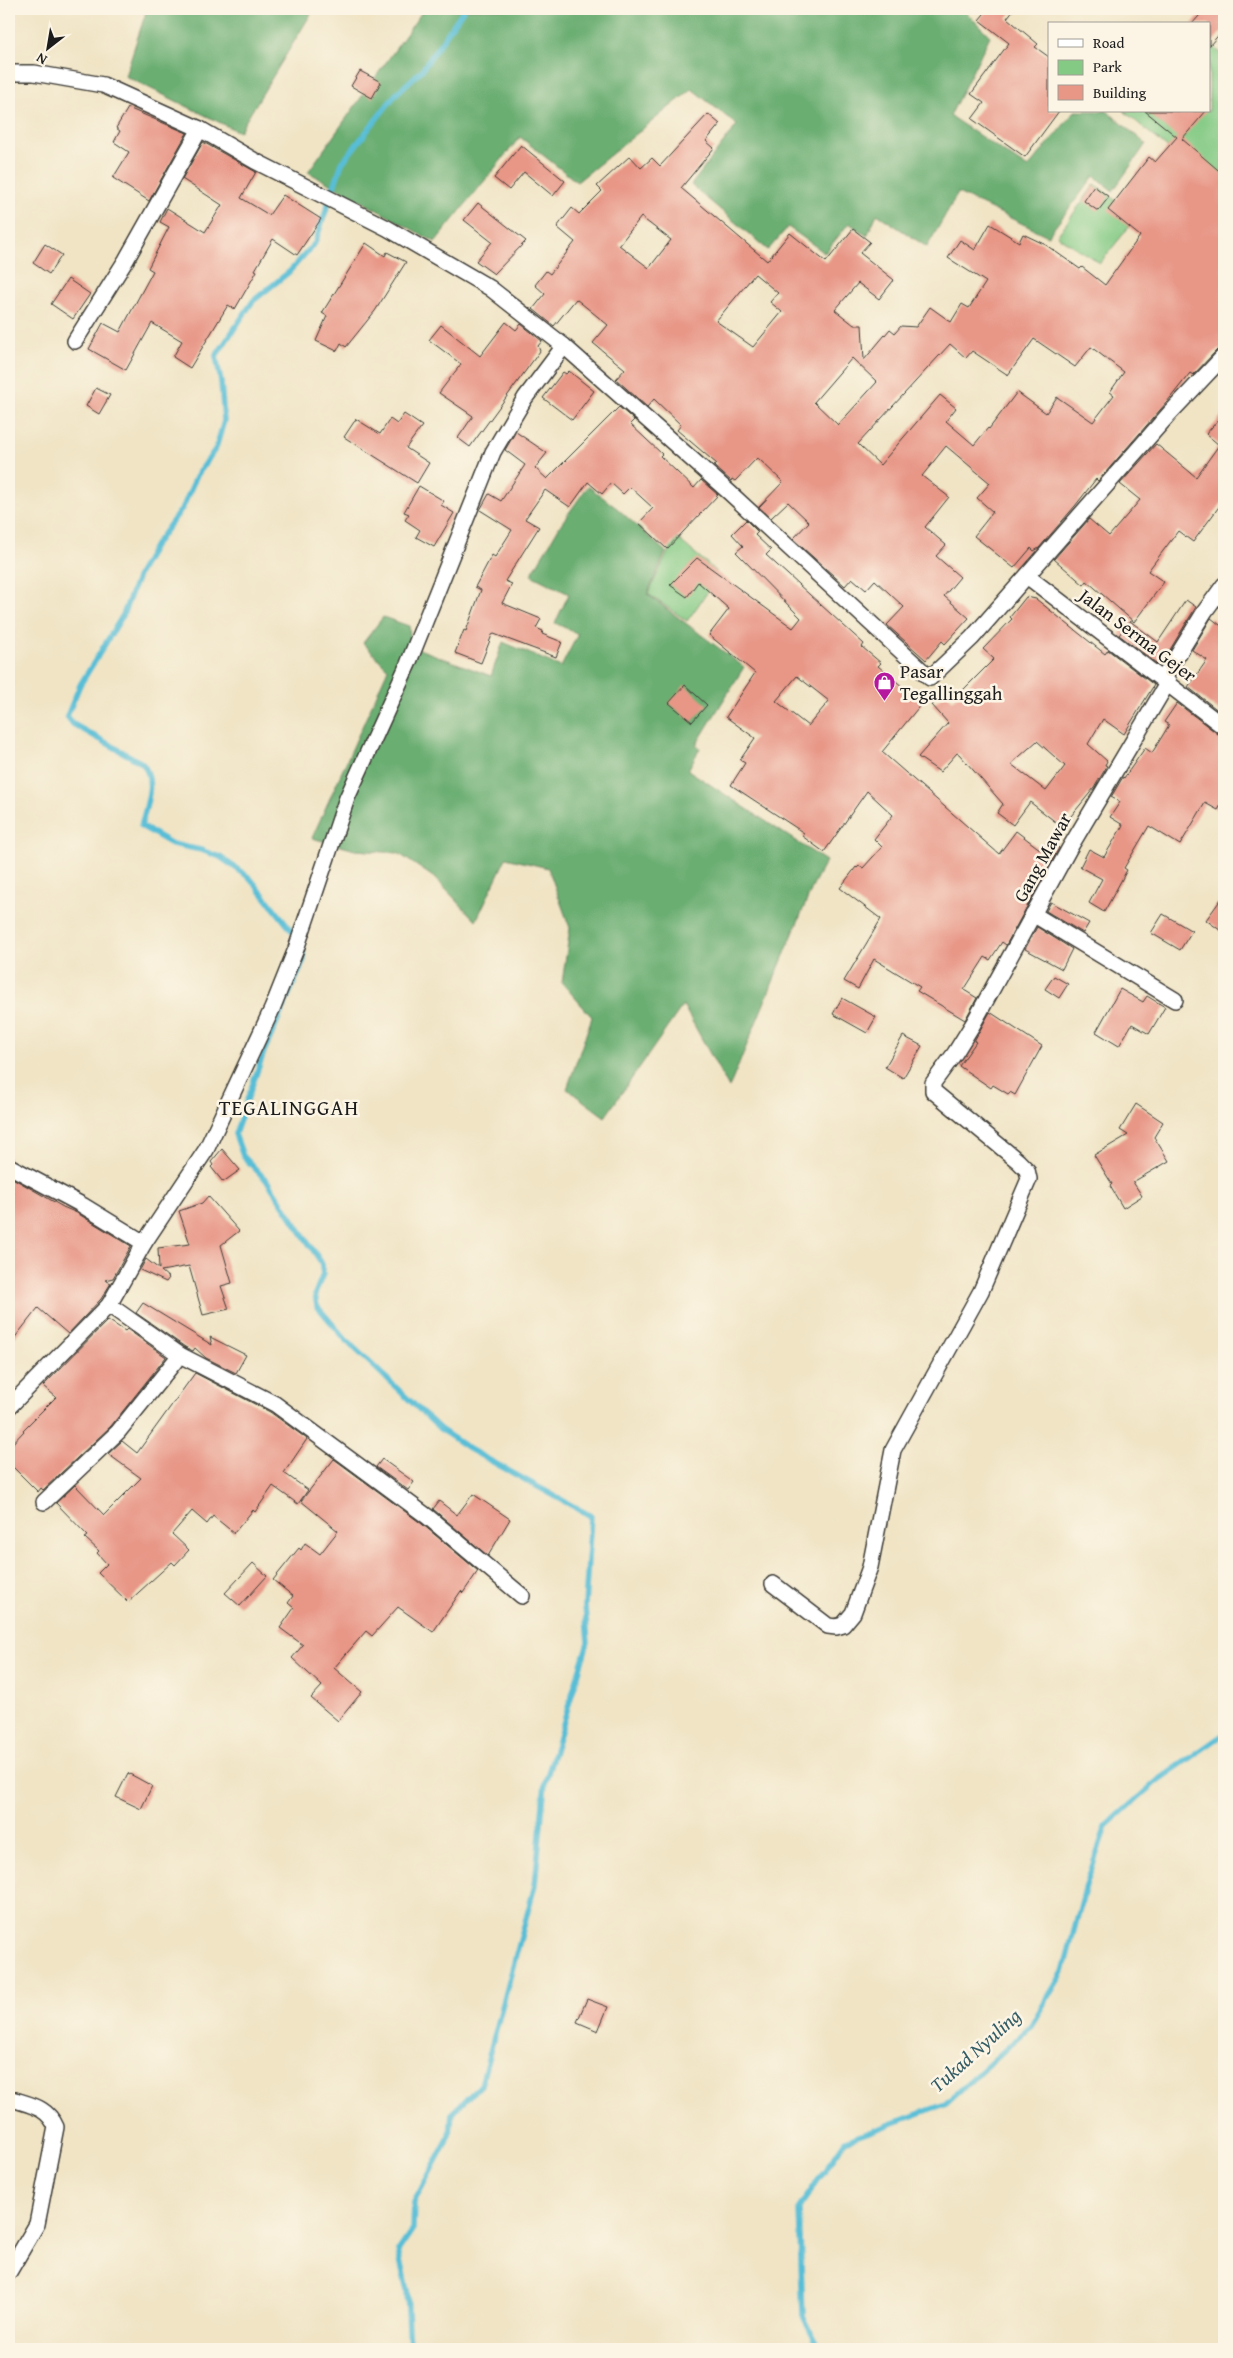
<svg xmlns="http://www.w3.org/2000/svg" width="1233" height="2358" font-family="'Gentium Book Plus',serif">
<rect width="100%" height="100%" fill="#fcf5e5"/>
<filter id="ink" filterUnits="userSpaceOnUse"><feTurbulence type="fractalNoise" baseFrequency=".02" numOctaves="2"/><feDisplacementMap in="SourceGraphic" scale="10" xChannelSelector="R" yChannelSelector="G"/><feConvolveMatrix kernelMatrix="1 2 1 2 8 2 1 2 1" color-interpolation-filters="sRGB"/></filter>
<filter id="wash" filterUnits="userSpaceOnUse"><feTurbulence type="fractalNoise" baseFrequency=".0096" numOctaves="4" result="noise"/><feDisplacementMap in="SourceGraphic" scale="20" xChannelSelector="R" yChannelSelector="G"/><feGaussianBlur stdDeviation="1.12" result="paint"/><feColorMatrix in="noise" values="0 0 0 0 0 0 0 0 0 0 0 0 0 0 0 0 0 1.4 0 .05"/><feComposite in="paint" operator="in"/></filter>
<g filter="url(#wash)">
<rect width="100%" height="100%" fill="#f0e4c5"/>
<g fill="#84ca85" stroke="#507350">
<path d="M1209 43 1224 56V196L1124 111H1209Z"/>
<path d="M1095 184 1137 217 1100 263 1057 236Z"/>
<path d="M678 539 716 571 717 579 687 621 648 594 668 552Z"/>
</g>
<g fill="#6bae72" stroke="#446547">
<path d="M147 9H314L239 132 125 76Z"/>
<path d="M424 9H963L990 36 950 116 1028 168 1075 111H1107L1146 144 1113 191 1094 176 1048 236 958 193 927 247 877 214 867 236 849 223 825 253 788 227 768 250 691 185 737 125 692 89 577 182 520 137 435 242 308 172Z"/>
<path d="M588 486 618 509 666 552 647 594 744 667 696 745 700 748 688 770 826 861 814 883 729 1088 683 1005 605 1117 567 1089 592 1017 562 983 570 928 548 868 506 858 476 921 436 879 398 853 355 850 312 838 388 669 363 643 383 617 409 626 411 646 491 676 503 642 561 667 578 634 555 623 569 594 531 575 561 524Z"/>
</g>
<g fill="none" stroke-linecap="round" stroke-linejoin="round">
<g stroke="#58bed6" stroke-width="5.5">
<path d="M297 937 250 878 220 857 201 850 172 844 141 826C146 806 157 780 142 763L73 724 67 716 80 685 123 615 139 573 155 545 183 507 196 477 216 448 224 421 221 382 216 356 253 301 289 272 315 243 342 163 396 94 422 70 464 9"/>
<path d="M302 945 304 960 264 1052 235 1134 243 1156 268 1182 321 1262 323 1274 315 1294 317 1306 347 1341 404 1395 440 1429 471 1450 591 1516 585 1606 588 1642 545 1783 535 1885 481 2085 452 2113 450 2135 414 2202 413 2229 398 2251 407 2291 410 2349"/>
<path d="M820 2349 803 2316 799 2208 845 2141 945 2104 1030 2027 1063 1972 1086 1885 1106 1826 1157 1781 1224 1734"/>
</g>
</g>
<g id="blocks">
<g fill="#e89787" fill-rule="evenodd">
<path d="M988 9H1014L1007 18 1038 44 1035 47 1049 57V111H1059L1025 157 972 119 984 103 971 94 1009 43 979 20Z"/>
<path d="M1205 9H1218L1224 14V29L1209 46V24H1192Z"/>
<path d="M360 71 381 82 372 98 351 86Z"/>
<path d="M128 108 187 133 149 201 113 178 129 152 114 142 120 131 116 128Z"/>
<path d="M1145 111H1206L1182 139 1224 175V347L1217 350 1193 375 1190 373 1167 402 1098 481 1096 479 1075 506 1039 548 1034 551 1031 548 1014 568 974 536 993 512 977 498 990 483 946 446 922 476 949 497 925 527 946 545 936 556 960 577 944 596 969 618 945 644 942 641 926 660 887 625 904 607 875 580 866 590 852 578 845 586 793 539 809 522 788 502 771 518 759 507 783 482 759 459 757 458 735 481 732 479 731 481 714 466 717 464 677 430 681 425 654 399 647 407 616 379 625 369 593 343 608 325 576 299 554 326 533 309 545 294 535 285 546 271 550 274 575 242 557 227 572 208 579 214 602 191 597 186 630 156 641 168 652 158 660 166 708 114 720 124 706 141 714 148 681 188 767 261 790 233 826 262 853 229 870 242 860 253 894 280 879 299 858 283 835 310 854 325H862L864 360 890 329 895 333 901 326 916 327 930 307 951 322 962 304 969 308 986 282 948 258 960 240 975 250 990 224 1019 242 1023 234 1046 245 1080 269 1082 267 1105 285 1140 236 1108 210 1149 157 1155 162 1177 137ZM641 217 671 240 649 268 619 245ZM755 274 778 293 770 302 782 312 753 347 716 321ZM1034 339 1075 367 1091 347 1124 372 1110 392 1114 395 1093 422 1057 397 1046 413 1017 392 989 429 988 428 974 445 946 421 956 408 940 395 880 465 858 444 950 344 966 358 972 351 1008 375ZM852 358 877 382 838 425 814 402Z"/>
<path d="M203 142 256 172 241 198 269 215 283 195 321 219 297 255 273 239 255 270 257 271 235 309 228 305 190 368 173 357 182 341 152 323 126 370 89 349 103 323 120 332 153 271 148 268 169 227 160 222 167 208 205 232 222 205 182 179Z"/>
<path d="M521 145 565 181 553 196 524 172 509 190 494 178Z"/>
<path d="M1094 186 1109 197 1098 211 1084 201Z"/>
<path d="M478 203 526 241 494 274 476 261 492 242 464 220Z"/>
<path d="M366 243 385 256 387 252 406 262 375 311 346 347 341 343 337 351 316 341 327 316 322 313Z"/>
<path d="M45 244 62 255 49 274 33 263Z"/>
<path d="M68 279 90 294 73 319 51 304Z"/>
<path d="M506 322 516 330 521 324 542 341 538 346 540 351 470 447 458 438 473 416 439 393 461 364 429 340 441 325 480 356Z"/>
<path d="M569 371 594 391 572 420 543 398 563 372 566 374Z"/>
<path d="M96 388 110 395 99 414 86 406Z"/>
<path d="M619 407 634 420 630 424 662 454 660 456 694 488 701 480 718 495 667 549 639 523 653 508 630 487 623 494 611 483 602 494 588 482 570 507 545 490 525 519 539 527 505 581 512 584 502 603 541 619 536 628 543 631 542 634 562 642 556 657 494 634 492 635 481 663 455 653 464 630 466 631 481 590 475 587 492 555 495 557 512 530 480 510 489 494 501 501 525 465 505 450 515 433 516 432 547 453 535 468 547 479Z"/>
<path d="M1224 413V500L1193 542 1178 531 1148 571 1164 582 1134 622 1087 581 1084 585 1054 559 1089 519 1109 536 1140 500 1120 484 1156 444 1196 477 1219 445 1206 434Z"/>
<path d="M404 414 422 426 406 448 429 463 417 483 344 437 356 419 380 434 390 419 397 424Z"/>
<path d="M419 486 444 501 441 505 454 513 434 547 416 537 420 530 405 520 409 514 404 512Z"/>
<path d="M746 520 758 532 755 535 771 550 766 555 864 644 862 647 881 663 878 666 922 703 882 752 999 854 1016 831 1041 850 1048 841 1059 848 1006 945 1002 942 990 960 985 957 964 990 977 998 965 1020 917 991 920 987 874 959 858 989 844 981 881 919 840 888 856 867 857 868 859 866 863 868 882 847 874 839 893 815 867 791 824 852 802 836 804 833 731 785 745 763 740 760 755 738 726 717 755 673 709 635 729 609 698 582 687 597 670 585 697 558 793 628 801 618 736 552 743 546 732 534ZM797 676 829 701 808 726 776 701Z"/>
<path d="M1026 597 1036 599 1105 654 1108 650 1154 685 1124 734 1103 719 1088 744 1107 761 1105 765 1107 766 1094 788 1062 827 1030 802 1013 825 997 813 1003 804 959 754 957 753 940 772 918 757 948 723 932 705 946 693 953 700 994 659 983 649 1012 619 1010 617ZM1037 741 1065 766 1046 791 1011 764Z"/>
<path d="M1186 600 1196 607 1160 666 1119 635 1130 621 1158 642Z"/>
<path d="M1211 618 1224 628V715L1188 687 1207 660 1192 650Z"/>
<path d="M685 685 707 705 692 722 669 703Z"/>
<path d="M1177 703 1218 734 1224 736V800L1218 810 1205 803 1180 845 1149 826 1124 868 1127 870 1104 912 1089 903 1102 879 1080 867 1089 849 1104 857 1123 825 1110 817 1120 802 1111 797 1123 777 1124 778 1145 748 1152 753 1169 725 1164 722Z"/>
<path d="M1224 895V933L1206 920Z"/>
<path d="M1051 902 1089 923 1083 933 1046 911Z"/>
<path d="M1163 914 1192 931 1180 950 1151 933Z"/>
<path d="M1037 927 1072 949 1062 969 1025 949Z"/>
<path d="M1054 976 1068 984 1059 998 1045 989Z"/>
<path d="M1120 989 1143 1002 1147 996 1165 1007 1149 1034 1132 1024 1119 1046 1096 1032Z"/>
<path d="M842 998 876 1017 867 1033 833 1014Z"/>
<path d="M990 1012 1042 1046 1015 1095 1010 1092 1008 1094 993 1085 991 1088 959 1066 976 1042 974 1041Z"/>
<path d="M903 1036 922 1046 903 1078 885 1067Z"/>
<path d="M1136 1104 1163 1122 1154 1137 1169 1161 1133 1182 1142 1196 1123 1208 1110 1186 1112 1184 1094 1155 1128 1135 1120 1130Z"/>
<path d="M222 1149 240 1170 223 1182 211 1167 213 1165 211 1162Z"/>
<path d="M9 1176 63 1207 77 1213 131 1246 113 1278 105 1280 111 1283 101 1299 68 1334 38 1308 9 1345Z"/>
<path d="M208 1196 239 1231 221 1245 232 1283 221 1286 229 1309 203 1315 189 1266 161 1271 169 1278 166 1282 140 1270 146 1259 159 1269 158 1248 190 1244 179 1211 202 1203Z"/>
<path d="M143 1303 212 1345 210 1337 246 1355 236 1373 206 1358 195 1348 193 1351 185 1347 136 1313Z"/>
<path d="M108 1320 125 1331 127 1329 166 1357 111 1426 43 1490 41 1488 38 1492 9 1463V1447L24 1431 23 1430 56 1397 43 1386Z"/>
<path d="M195 1373 270 1412 307 1439 284 1473 308 1490 298 1504 273 1486 255 1512 253 1510 234 1533 213 1516 207 1524 192 1511 172 1534 189 1550 175 1565 172 1562 128 1602 98 1573 107 1564 97 1553 99 1551 85 1538 88 1536 56 1503 75 1485 104 1515 141 1478 108 1454 122 1441 137 1453Z"/>
<path d="M334 1459 422 1524 478 1571 463 1593 461 1591 433 1632 398 1607 372 1636 366 1631 334 1668 362 1692 338 1721 311 1698 322 1686 292 1658 303 1645 280 1628 294 1608 288 1603 293 1596 273 1580 299 1548 301 1550 305 1543 320 1554 338 1531 301 1501Z"/>
<path d="M382 1459 414 1482 408 1490 376 1467Z"/>
<path d="M473 1494 510 1519 488 1556 433 1509 439 1501 457 1515Z"/>
<path d="M253 1563 267 1576 240 1606 225 1593Z"/>
<path d="M128 1773 152 1786 141 1809 116 1797Z"/>
<path d="M587 1999 608 2007 598 2031 577 2022Z"/>
</g>
</g>
</g>
<g filter="url(#ink)">
<use href="#blocks" fill-opacity="0" stroke="#3c3a35" stroke-width="1"/>
<g fill="none" stroke-linecap="round" stroke-linejoin="round">
<defs>
<g id="minor">
<path d="M9 73H34L103 85 200 129 255 161 387 228 490 288 564 346 730 493 930 678 972 638 1170 413 1224 356"/>
<path d="M75 341 126 260 200 129"/>
<path d="M1027 576 1224 727"/>
<path d="M1163 679 1205 611 1224 585"/>
<path d="M1033 914 1175 1000"/>
<path d="M9 1166 82 1205 144 1243 206 1150 272 1009 296 949 347 798 408 664 493 452 525 398 564 346"/>
<path d="M144 1243 109 1305 180 1355 275 1404 428 1517 522 1596"/>
<path d="M9 1407 109 1305"/>
<path d="M44 1502 118 1432 180 1355"/>
<path d="M773 1584 828 1626 836 1627 843 1625 853 1613 870 1567 893 1450 981 1291 1029 1179 1027 1170 1018 1161 933 1091V1083L955 1053 973 1024 1069 849 1168 682"/>
<path d="M9 2098C29 2105 47 2106 56 2127L37 2224 9 2272"/>
</g>
</defs>
<use href="#minor" stroke="#3c3a35" stroke-width="18"/>
<use href="#minor" stroke="#fff" stroke-width="15"/>
</g>
</g>
<defs>
<symbol id="shop-pin" viewBox="-11 -11 22 30"><path d="M0 17L-7.5 6A9.5 9.5 0 1 1 7.5 6Z" fill="#b5179e" stroke="#fcf5e5"/><path d="M-5-2.5h2.3a2.7 3.5 0 0 1 5.4 0H5L5.5 6h-11ZM-1.5-2.5h3a1.5 2.3 0 0 0-3 0Z" fill="#fff"/></symbol>
</defs>
<g fill-rule="evenodd">
<use href="#shop-pin" x="872" y="670" width="25" height="34"/>
</g>
<g text-anchor="middle" dominant-baseline="central" stroke-width="5" stroke-linejoin="round" paint-order="stroke">
<g font-size="19" fill="#1c1c1c" stroke="#fcf5e5">
<text transform="translate(1138 635) rotate(37)">Jalan Serma Gejer</text>
<text transform="translate(1042 857) rotate(-61)">Gang Mawar</text>
</g>
<g font-size="19" fill="#1c1c1c" stroke="#fcf5e5" text-anchor="start">
<text x="900" y="671">Pasar<tspan x="900" dy="22">Tegallinggah</tspan></text>
</g>
<g font-size="20" font-style="italic" fill="#345d66" stroke="#fcf5e5">
<text transform="translate(975 2050) rotate(-42)">Tukad Nyuling</text>
</g>
<g font-size="21" letter-spacing="1" fill="#1c1c1c" stroke="#fcf5e5">
<text x="289" y="1107">TEGALINGGAH</text>
</g>
</g>
<rect width="1233" height="2358" fill="none" stroke="#fcf5e5" stroke-width="30"/>
<rect x="1048" y="22" width="162" height="90" fill="#fcf5e5" stroke="#a29e95"/>
<rect x="1058" y="39" width="25" height="8" fill="#ffffff" stroke="#a29e95"/>
<text x="1093" y="48" font-size="15" fill="#1c1c1c">Road</text>
<rect x="1058" y="60" width="25" height="15" fill="#84ca85" stroke="#a29e95"/>
<text x="1093" y="72" font-size="15" fill="#1c1c1c">Park</text>
<rect x="1058" y="85" width="25" height="15" fill="#e89787" stroke="#a29e95"/>
<text x="1093" y="98" font-size="15" fill="#1c1c1c">Building</text>
<g transform="translate(48 48) rotate(211)" stroke="#fcf5e5" stroke-width="4" paint-order="stroke">
<path d="M0-4L9 19L0 12L-9 19Z" fill="#1c1c1c"/>
<text y="-8" font-size="14" font-weight="bold" text-anchor="middle" fill="#1c1c1c">N</text>
</g>
</svg>
